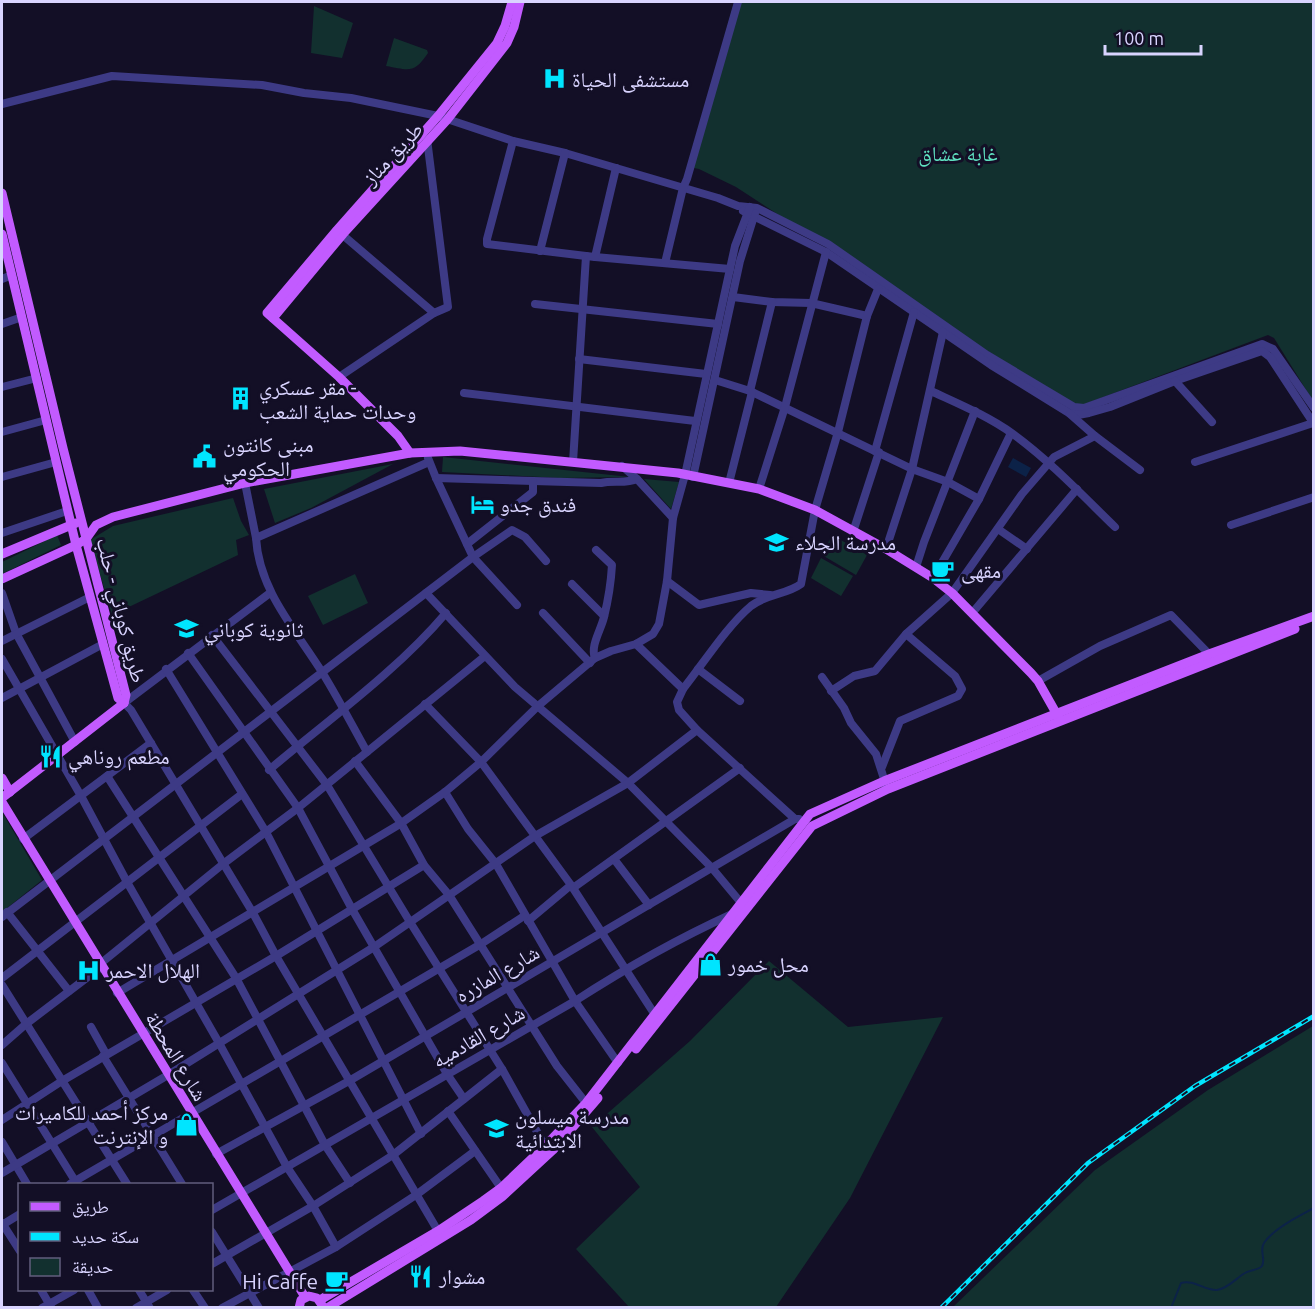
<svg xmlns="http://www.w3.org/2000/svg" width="1315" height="1309" font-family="Ubuntu,'Noto Naskh Arabic',sans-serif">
<rect width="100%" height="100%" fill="#130f26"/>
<g fill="#12302f">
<path d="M734 2H1313V401L1274 338 1268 335 1077 407 995 359 911 301 736 187 699 169 689 167Z"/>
<path d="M314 6 353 23 342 58 311 53Z"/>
<path d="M394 38 427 50 428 53C414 74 409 70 386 66Z"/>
<path d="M443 457 630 477 560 478 442 472Z"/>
<path d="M393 464 311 508 275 523 264 489Z"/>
<path d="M644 479 679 482 671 509Z"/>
<path d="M233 498 241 521 249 535 236 540 238 555 112 615 90 540 113 526Z"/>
<path d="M57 535 61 545 2 574V562Z"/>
<path d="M832 535 867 555 856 575 822 555Z"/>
<path d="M821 558 853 576 841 596 811 578Z"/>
<path d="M355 574 368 603 323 625 308 596Z"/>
<path d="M2 812 42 880 2 912Z"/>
<path d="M769 961 848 1027 943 1017 850 1198 776 1307H629L576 1249 640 1187 592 1127 690 1041Z"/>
<path d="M1313 1026V1307H953L1095 1170 1208 1090Z"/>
</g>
<path fill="#0c2248" d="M1013 458 1031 468 1026 477 1008 467Z"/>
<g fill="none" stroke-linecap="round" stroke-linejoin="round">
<path stroke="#0c2248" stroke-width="2" d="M1171 1308 1181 1283C1194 1279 1205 1291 1217 1290 1229 1288 1236 1278 1245 1273 1250 1270 1259 1270 1262 1266 1266 1259 1259 1250 1264 1243 1273 1229 1299 1216 1314 1208"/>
<g stroke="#3d3a85" stroke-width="8">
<path d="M2 104 112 76 262 85 304 93 351 98 438 116 513 141 565 153 718 198 738 206 757 208 828 244 987 355 1074 407 1084 408 1262 344 1273 349 1314 408"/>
<path d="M427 139 448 307 434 313"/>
<path d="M513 141 487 239V244L586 256"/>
<path d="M743 211 826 252 991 365 1069 413 1078 415 1089 413 1110 407 1175 381 1262 351 1270 357 1314 424"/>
<path d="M338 231 434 313 339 377"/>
<path d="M540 251 565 153"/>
<path d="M595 257 730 269"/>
<path d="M665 263 683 188 687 179 738 2"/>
<path d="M2 279 12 275"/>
<path d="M733 297 772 302 811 303 867 316"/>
<path d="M535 304 718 324"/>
<path d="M2 324 22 317"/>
<path d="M579 359 706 374"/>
<path d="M715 380 750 391 912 469 948 482 979 499 1011 433"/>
<path d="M1175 381 1212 422"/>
<path d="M2 387 37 378"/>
<path d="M750 391 772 302"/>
<path d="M931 391C959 404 988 416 1013 434 1050 461 1082 495 1115 527"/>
<path d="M464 393 695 421"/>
<path d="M2 432 46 420"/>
<path d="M1095 436 1140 470"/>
<path d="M875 451 914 312"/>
<path d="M428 458 436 478 473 557 517 605"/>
<path d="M573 462 586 256 595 257 616 168"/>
<path d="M1195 462 1313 423"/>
<path d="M622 466 637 479 673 518"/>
<path d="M2 477 56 462"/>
<path d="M693 477 740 261 755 213"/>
<path d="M436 478 601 483C613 480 626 484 637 479"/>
<path d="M245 483 256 538"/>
<path d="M729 483 752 392"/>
<path d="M759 489 785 407 826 252"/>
<path d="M1231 525 1314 497"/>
<path d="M998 529 1027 549"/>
<path d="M853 532 879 452"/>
<path d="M2 533 67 511"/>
<path d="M467 544 533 492V482"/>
<path d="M886 549 912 469 943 332"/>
<path d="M916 567 924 542 975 411"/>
<path d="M933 578 979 499"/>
<path d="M667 581 699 605 751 593 770 595"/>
<path d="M572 584 604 616"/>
<path d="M2 593 16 633 75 742"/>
<path d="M270 593 124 703 131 710 253 913 276 956 438 1231"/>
<path d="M426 593 515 687 628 783 712 868 742 904"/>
<path d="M973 612 1077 489"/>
<path d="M543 613 590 663"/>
<path d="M212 635 327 785 410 922 502 1069 545 1146"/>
<path d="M2 641 90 597"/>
<path d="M636 644 683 689 677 702 679 710 697 730 795 819H799"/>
<path d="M188 653 298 808 352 909 447 1074 464 1099"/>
<path d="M595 658C590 646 601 630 604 617 608 601 611 582 612 565L596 550"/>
<path d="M2 659 81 796 127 882 219 1043 287 1167 313 1206 336 1247"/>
<path d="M166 669 266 832 421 1134"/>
<path d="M698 669 740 701"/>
<path d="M822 677 844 708 851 723 876 754 886 785"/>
<path d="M1038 681 1100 646 1171 615 1209 654"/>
<path d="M683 689C703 664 727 626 751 606 768 593 786 595 801 584L815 510 838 432 867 316 878 289"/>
<path d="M831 691 854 676 875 671 906 634 952 593 1022 494 1054 457 1095 436 1070 414"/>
<path d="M2 698 103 644"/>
<path d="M425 704 481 762 571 885 657 1018"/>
<path d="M367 752C352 725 338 698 322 672 295 629 259 590 256 538L429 462"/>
<path d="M355 761 401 823 424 865 449 895 557 1066 586 1103V1109"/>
<path d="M882 767 900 721 958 696 962 689 955 676 906 634"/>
<path d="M269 770C327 721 397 671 446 613"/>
<path d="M107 776 236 978 325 1145 350 1183"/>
<path d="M445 792 468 829 496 864 575 1001 618 1063"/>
<path d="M23 839 151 743"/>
<path d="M614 859 649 905"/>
<path d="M573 888 740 768"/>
<path d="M7 912 69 991"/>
<path d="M2 917 473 557 512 530 525 537 546 561"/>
<path d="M528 921 571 885"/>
<path d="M100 964 223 864 298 808 485 656"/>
<path d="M2 978 242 794"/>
<path d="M2 985 127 1184"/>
<path d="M117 993 400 824 445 792 481 762 538 706 595 658 611 651 636 644 653 634 659 624 667 581 673 518 685 475 735 246 750 207"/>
<path d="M91 1027 106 1054"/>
<path d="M2 1045 26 1024 101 967"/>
<path d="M103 1056 182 1184"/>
<path d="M2 1063 77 1184"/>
<path d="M448 1111 501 1188"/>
<path d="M2 1120 62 1081 276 956 424 865"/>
<path d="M2 1142 27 1184"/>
<path d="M216 1154 349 1081 795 819"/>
<path d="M2 1173 168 1075 374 947 535 836 628 783 697 730"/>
<path d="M70 1184 481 944 524 916"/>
<path d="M212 1210 575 1001C626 968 677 939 732 914"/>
<path d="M2 1223 20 1251"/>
<path d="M2 1225 20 1214"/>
<path d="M212 1232 259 1308"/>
<path d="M212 1264 313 1206 393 1155 502 1069"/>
<path d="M41 1290 51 1307"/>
<path d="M88 1290 98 1308"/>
<path d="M139 1290 150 1308"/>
<path d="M193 1290 205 1308"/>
<path d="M42 1308 74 1290"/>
<path d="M136 1308 167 1290"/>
<path d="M222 1308 336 1247 416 1195 475 1151"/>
</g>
<g stroke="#c25bff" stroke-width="9">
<path d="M2 193 63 448 126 695 124 703"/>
<path d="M2 234 76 545 118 698 124 703"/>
<path d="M273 318 343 234 447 120 493 61 507 43 514 27 520 2"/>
<path d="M410 453 398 436 339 377 267 313 337 230 438 116 497 43 505 26 512 2"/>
<path d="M2 554 76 523"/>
<path d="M2 579 76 545 86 539 96 525 113 517 245 483 410 453 460 451 678 473 759 489 815 510 886 549 933 578 952 593 1031 673 1038 681 1060 720"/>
<path d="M2 778 10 792"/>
<path d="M2 798 124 703"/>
<path d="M2 802 305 1297"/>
<path d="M636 1049 812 826 888 789 1295 629"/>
<path d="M320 1300 438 1231 483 1201 501 1188 545 1146 586 1103 810 814 884 781 1209 654 1314 616"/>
<path d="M299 1308 301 1300 309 1296 317 1298 322 1305"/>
<path d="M327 1308 471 1220 502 1197 553 1150 598 1098"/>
</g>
<defs>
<path id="rail" d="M941 1308 1088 1163 1195 1086 1314 1016"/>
</defs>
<use href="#rail" stroke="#00e5ff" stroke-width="4.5"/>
<use href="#rail" stroke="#130f26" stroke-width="2" stroke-dasharray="7" stroke-linecap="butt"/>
</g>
<defs>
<symbol id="hospital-bare" viewBox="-9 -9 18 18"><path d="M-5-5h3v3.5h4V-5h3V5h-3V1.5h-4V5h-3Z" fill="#00e5ff" stroke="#130f26" stroke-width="2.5" paint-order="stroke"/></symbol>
<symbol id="building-bare" viewBox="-9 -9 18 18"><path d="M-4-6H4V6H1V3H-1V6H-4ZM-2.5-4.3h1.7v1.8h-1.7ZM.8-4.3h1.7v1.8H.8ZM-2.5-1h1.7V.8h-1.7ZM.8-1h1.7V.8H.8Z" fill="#00e5ff" stroke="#130f26" stroke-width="2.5" paint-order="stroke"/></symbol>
<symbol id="civic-bare" viewBox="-9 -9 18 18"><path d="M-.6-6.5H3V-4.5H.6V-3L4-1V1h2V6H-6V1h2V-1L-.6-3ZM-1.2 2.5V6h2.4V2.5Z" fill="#00e5ff" stroke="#130f26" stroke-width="2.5" paint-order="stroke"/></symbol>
<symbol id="hotel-bare" viewBox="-9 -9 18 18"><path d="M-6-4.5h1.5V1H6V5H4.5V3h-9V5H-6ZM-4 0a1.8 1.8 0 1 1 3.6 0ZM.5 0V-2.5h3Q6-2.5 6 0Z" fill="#00e5ff" stroke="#130f26" stroke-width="2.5" paint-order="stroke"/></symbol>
<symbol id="school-bare" viewBox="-9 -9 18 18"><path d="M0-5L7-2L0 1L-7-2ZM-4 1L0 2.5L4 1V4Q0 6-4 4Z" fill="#00e5ff" stroke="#130f26" stroke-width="2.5" paint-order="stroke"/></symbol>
<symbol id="cafe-bare" viewBox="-9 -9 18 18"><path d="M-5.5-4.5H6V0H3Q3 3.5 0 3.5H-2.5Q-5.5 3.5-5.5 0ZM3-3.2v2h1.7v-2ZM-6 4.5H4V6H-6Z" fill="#00e5ff" stroke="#130f26" stroke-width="2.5" paint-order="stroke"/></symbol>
<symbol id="restaurant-bare" viewBox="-9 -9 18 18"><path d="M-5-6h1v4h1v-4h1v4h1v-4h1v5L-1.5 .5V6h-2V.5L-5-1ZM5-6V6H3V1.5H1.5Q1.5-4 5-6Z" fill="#00e5ff" stroke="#130f26" stroke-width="2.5" paint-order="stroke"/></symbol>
<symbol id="shop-bare" viewBox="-9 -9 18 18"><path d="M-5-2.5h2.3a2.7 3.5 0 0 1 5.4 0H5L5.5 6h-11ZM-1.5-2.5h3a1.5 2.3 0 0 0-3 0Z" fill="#00e5ff" stroke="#130f26" stroke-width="2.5" paint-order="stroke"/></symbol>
</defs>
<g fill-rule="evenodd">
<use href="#hospital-bare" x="538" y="62" width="33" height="33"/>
<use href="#building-bare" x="224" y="382" width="33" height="33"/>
<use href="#civic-bare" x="188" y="440" width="33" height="33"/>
<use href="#hotel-bare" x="466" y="488" width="33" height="33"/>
<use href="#school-bare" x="760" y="526" width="33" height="33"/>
<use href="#cafe-bare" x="926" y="554" width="33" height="33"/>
<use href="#school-bare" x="170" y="612" width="33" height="33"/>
<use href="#restaurant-bare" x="34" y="740" width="33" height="33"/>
<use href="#shop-bare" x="694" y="948" width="33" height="33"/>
<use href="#hospital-bare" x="72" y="954" width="33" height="33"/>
<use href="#shop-bare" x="170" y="1108" width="33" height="33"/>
<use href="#school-bare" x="480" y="1112" width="33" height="33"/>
<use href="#restaurant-bare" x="404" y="1260" width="33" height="33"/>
<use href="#cafe-bare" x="320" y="1264" width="33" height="33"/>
</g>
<g text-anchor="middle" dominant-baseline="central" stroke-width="6" stroke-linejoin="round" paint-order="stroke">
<g font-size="21" fill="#d9d4ff" stroke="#130f26" text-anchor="start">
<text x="572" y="79">مستشفى الحياة</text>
<text x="259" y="387">مقر عسكري -<tspan x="259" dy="24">وحدات حماية الشعب</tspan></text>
<text x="223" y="444">مبنى كانتون<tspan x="223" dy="24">الحكومي</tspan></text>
<text x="500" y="504">فندق جدو</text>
<text x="795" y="542">مدرسة الجلاء</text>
<text x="961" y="570">مقهى</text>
<text x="204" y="629">ثانوية كوباني</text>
<text x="68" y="756">مطعم روناهي</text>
<text x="728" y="964">محل خمور</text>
<text x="106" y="970">الهلال الاحمر</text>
<text x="168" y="1112" text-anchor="end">مركز أحمد للكاميرات<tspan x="168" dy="24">و الإنترنت</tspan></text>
<text x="515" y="1116">مدرسة ميسلون<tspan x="515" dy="24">الابتدائية</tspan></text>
<text x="439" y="1276">مشوار</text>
<text x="318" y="1281" text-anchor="end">Hi Caffe</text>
</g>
<g font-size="21" fill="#d9d4ff" stroke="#130f26">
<text transform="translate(392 153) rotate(-47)">طريق مناز</text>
<text transform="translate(122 610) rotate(76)">طريق كوباني - حلب</text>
<text transform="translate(497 973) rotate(-30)">شارع المازره</text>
<text transform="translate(478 1036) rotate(-30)">شارع القادميه</text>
<text transform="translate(177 1056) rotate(59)">شارع المحطة</text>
</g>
<g font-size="21" fill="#5fe0c0" stroke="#130f26">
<text x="958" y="153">غابة عشاق</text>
</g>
</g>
<rect width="1315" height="1309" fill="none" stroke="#d9d4ff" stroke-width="6"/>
<rect x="18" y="1183" width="195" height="108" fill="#130f26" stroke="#625e7d" stroke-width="1.5"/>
<rect x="30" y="1202" width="30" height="9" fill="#c25bff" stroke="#625e7d" stroke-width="1.5"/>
<text x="72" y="1213" font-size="18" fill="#d9d4ff">طريق</text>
<rect x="30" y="1232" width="30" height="9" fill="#00e5ff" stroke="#625e7d" stroke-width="1.5"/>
<text x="72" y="1243" font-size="18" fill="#d9d4ff">سكة حديد</text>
<rect x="30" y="1258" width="30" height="18" fill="#12302f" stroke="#625e7d" stroke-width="1.5"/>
<text x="72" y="1273" font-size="18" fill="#d9d4ff">حديقة</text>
<path d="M1105 45v9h96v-9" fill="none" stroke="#d9d4ff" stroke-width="3"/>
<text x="1114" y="45" font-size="18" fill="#d9d4ff" stroke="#130f26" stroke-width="4.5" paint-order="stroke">100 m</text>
</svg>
